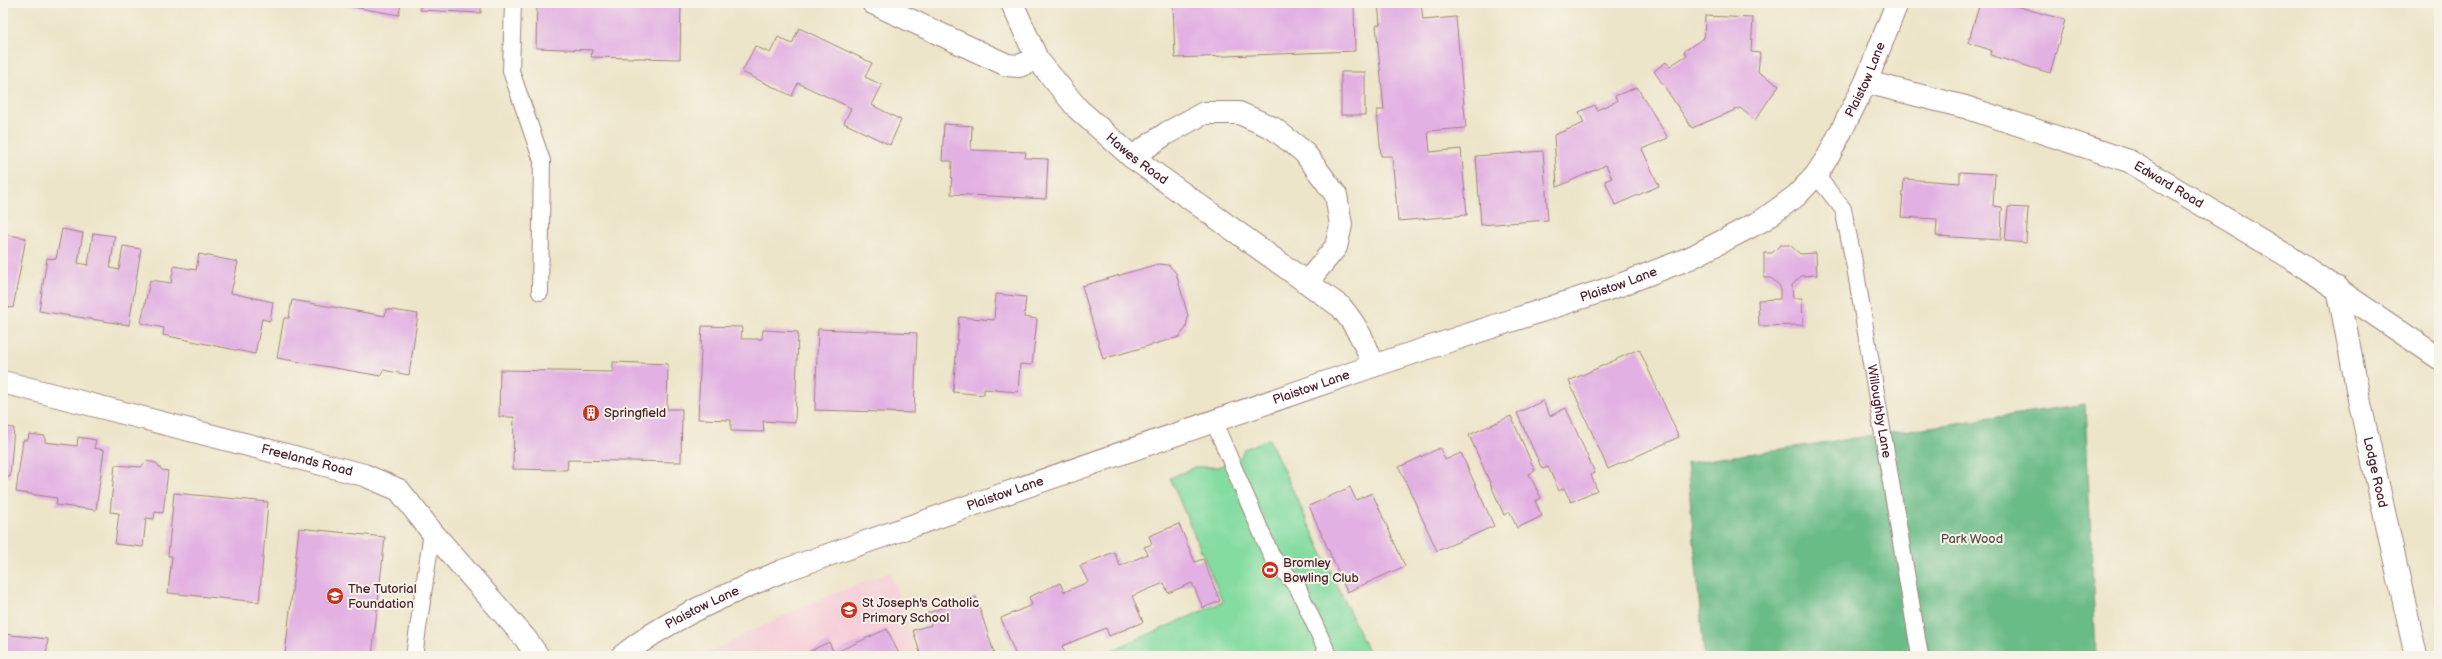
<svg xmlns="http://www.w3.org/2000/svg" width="2442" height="659" font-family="'Balsamiq Sans',sans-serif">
<rect width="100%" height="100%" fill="#f7f3e8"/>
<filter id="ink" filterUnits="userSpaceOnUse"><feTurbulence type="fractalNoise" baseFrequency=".025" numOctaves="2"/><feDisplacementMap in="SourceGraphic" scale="8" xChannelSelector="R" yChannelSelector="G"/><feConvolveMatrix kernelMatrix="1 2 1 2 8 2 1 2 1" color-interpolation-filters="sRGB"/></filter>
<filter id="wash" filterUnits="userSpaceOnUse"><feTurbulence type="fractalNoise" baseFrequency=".012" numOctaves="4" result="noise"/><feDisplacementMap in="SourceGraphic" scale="16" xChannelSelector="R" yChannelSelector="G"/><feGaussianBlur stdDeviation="0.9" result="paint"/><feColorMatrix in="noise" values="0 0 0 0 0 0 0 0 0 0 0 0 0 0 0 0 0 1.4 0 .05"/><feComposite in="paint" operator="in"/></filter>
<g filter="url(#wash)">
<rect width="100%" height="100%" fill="#ede5c9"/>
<path fill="#f6cfd8" d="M891 572 917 656H702L763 625 828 596Z"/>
<path fill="#84dca1" stroke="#677e66" d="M1269 439 1370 656H1099L1223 602 1170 478 1195 467H1218L1241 457 1244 449Z"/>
<path fill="#6bbc87" stroke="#5a6e59" d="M2085 404 2096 656H1704L1687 463Z"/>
<g id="blocks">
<g fill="#e2b0e3">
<path d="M330 3H401L399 15Z"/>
<path d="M420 3H481V13L420 10Z"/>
<path d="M537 3H681L680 59 591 57 592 50 536 48Z"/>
<path d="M1173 3H1354L1355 51 1175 58Z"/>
<path d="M1378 3H1421L1423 20 1456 17 1466 128 1428 131 1430 152 1461 149 1467 215 1398 221 1392 156H1381L1377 110H1384L1376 25 1380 24Z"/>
<path d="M1980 3H2005L2065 20 2050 73 1990 55 1991 50 1968 43Z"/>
<path d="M1705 16 1753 18 1751 52 1760 53 1758 72 1779 85 1755 120 1740 108 1692 128 1654 71 1666 62 1670 66 1687 55 1684 51 1704 38Z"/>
<path d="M799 28 872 63 865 77 882 85 872 105 901 120 890 145 844 123 851 108 798 83 792 96 742 72 755 46 770 53 778 37 792 44Z"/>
<rect x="1341" y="72" width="24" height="43"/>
<path d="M1637 87 1668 138 1642 149 1659 186 1615 205 1605 181 1612 178 1606 165 1557 187 1554 135 1584 123 1579 112 1595 105 1597 110 1617 101 1615 96Z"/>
<path d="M944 124 972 126 971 150 1026 152 1025 158 1048 159 1046 199 951 194 952 161H942Z"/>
<path d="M1543 151 1548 220 1481 225 1476 156Z"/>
<path d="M1960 172 1995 174 1993 206 2002 207 2001 240 1936 236 1937 219 1901 217 1904 179 1960 183Z"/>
<path d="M2008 207 2028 208 2026 243 2005 241Z"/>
<path d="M62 229 83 233 78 263 88 265 93 233 115 236 110 268 119 270 123 246 141 249 129 325 39 311 47 258 56 259Z"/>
<path d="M3 234 26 238 13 308 3 306Z"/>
<path d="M1780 245H1790L1800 254 1816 253 1817 275 1801 276 1792 285 1793 298H1802L1803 325 1759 326 1758 300 1780 299V286L1771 278H1764V253H1772Z"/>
<path d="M199 254 238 262 231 293 273 302 270 321 262 319 255 354 163 335 164 328 141 323 150 280 171 283 174 266 196 270Z"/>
<path d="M1158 264 1169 265 1176 273 1188 316 1186 328 1179 337 1103 359 1082 286Z"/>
<path d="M996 294 1026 297 1024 317 1037 319 1032 365 1020 364 1018 392 984 389V395L953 392 959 317 994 320Z"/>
<path d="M292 300 385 316 386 309 418 314 409 375 383 370 381 376 277 358 284 318H289Z"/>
<path d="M702 326 742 327 741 339H762L763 330 798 332 795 423 763 421 764 432 731 431V420L698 419Z"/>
<path d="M818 329 917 333 914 413 815 410Z"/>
<path d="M1639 349 1679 437 1608 469 1569 381Z"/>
<path d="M613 362 668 364 667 409H682L681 462 568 460 567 470 513 469 514 417H499L500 370 613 372Z"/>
<path d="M1543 401 1550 416 1566 408 1595 473 1591 475 1597 490 1571 502 1564 488 1559 491 1548 467 1542 469 1517 413Z"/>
<path d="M1511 416 1535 471 1529 474 1541 498 1535 501 1542 516 1517 528 1510 512 1504 515 1469 435Z"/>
<path d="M3 427 14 428 10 477H3Z"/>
<path d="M29 434 45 436V442L77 446 78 437 96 440 94 448 104 450 96 510 56 505 57 498 16 492 23 440H28Z"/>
<path d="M1440 448 1445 460 1461 453 1494 526 1437 551 1399 467Z"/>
<path d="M146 461 156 463 162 470 168 471 163 513 155 512 154 519 146 518 143 547 115 544 119 513 110 512 115 465 141 467Z"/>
<path d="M1350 487 1356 500 1372 493 1405 566 1347 592 1309 506Z"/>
<path d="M174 493 268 502 259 602 168 593 172 556H168Z"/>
<path d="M1179 524 1195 562 1203 559 1220 601 1203 608 1192 583 1168 593 1164 583 1132 596 1143 622 1109 636 1106 628 1062 646 1066 656H1016L1001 618 1032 605 1029 597 1060 583 1064 592 1088 582 1080 566 1114 552 1120 566 1148 554 1144 547 1152 544 1149 536Z"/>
<path d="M299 528 385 537 372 656 285 655Z"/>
<path d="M976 597 995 656H921L913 630 931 625 927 613Z"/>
<path d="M887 629 900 656H800L829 642 834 653Z"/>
<path d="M3 634 48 639 46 656H3Z"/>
</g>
</g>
</g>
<g filter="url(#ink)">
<use href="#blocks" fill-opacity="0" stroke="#9c827a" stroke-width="1"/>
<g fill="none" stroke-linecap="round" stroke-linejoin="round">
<defs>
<g id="lane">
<path d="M513 3 511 71 542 161 540 292"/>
<path id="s1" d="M1816 175 1843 209 1855 267 1920 656"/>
<path d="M1214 422 1272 557 1298 588 1329 656"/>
<path d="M414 656 432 532"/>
</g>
<g id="street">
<path id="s2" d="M873 3 1007 65 1019 66 1037 59 1078 109 1132 157 1341 307C1357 326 1366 343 1373 366"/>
<path d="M1012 3 1037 59"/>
<path id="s3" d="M1866 82 1965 107 2129 161 2291 258 2439 358"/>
<path d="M1132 157 1167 133 1204 113H1239L1273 128 1304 152 1336 195 1341 225 1336 247 1307 282"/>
<path id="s4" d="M2338 288 2359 399 2416 656"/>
</g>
<g id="secondary">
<path id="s5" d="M3 382 364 475 399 490 432 532 525 638 538 656"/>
<path id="s6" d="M622 656C669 618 727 595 782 571L1373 366 1620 285 1690 258 1763 220 1796 196 1816 175 1829 155 1866 82 1897 3"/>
</g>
</defs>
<use href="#lane" stroke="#9c827a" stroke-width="18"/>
<use href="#street" stroke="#9c827a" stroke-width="24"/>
<use href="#secondary" stroke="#9c827a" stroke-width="24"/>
<use href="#lane" stroke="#fff" stroke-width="16"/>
<use href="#street" stroke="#fff" stroke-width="22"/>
<use href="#secondary" stroke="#fff" stroke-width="22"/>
</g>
</g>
<defs>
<symbol id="building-disc" viewBox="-11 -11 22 22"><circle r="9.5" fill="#c8321e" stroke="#f7f3e8"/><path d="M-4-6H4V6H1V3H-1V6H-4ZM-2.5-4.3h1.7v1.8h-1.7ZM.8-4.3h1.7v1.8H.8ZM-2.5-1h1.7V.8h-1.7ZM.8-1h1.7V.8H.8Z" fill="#fff"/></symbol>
<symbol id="stadium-disc" viewBox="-11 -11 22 22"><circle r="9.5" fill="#c8321e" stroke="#f7f3e8"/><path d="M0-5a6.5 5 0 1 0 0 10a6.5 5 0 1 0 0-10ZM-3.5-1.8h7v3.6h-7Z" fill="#fff"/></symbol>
<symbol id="school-disc" viewBox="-11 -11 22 22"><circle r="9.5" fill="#c8321e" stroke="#f7f3e8"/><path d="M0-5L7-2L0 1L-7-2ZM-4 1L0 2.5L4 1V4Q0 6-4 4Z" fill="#fff"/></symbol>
</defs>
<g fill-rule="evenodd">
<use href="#building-disc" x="581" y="403" width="20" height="20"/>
<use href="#stadium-disc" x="1260" y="560" width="20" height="20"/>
<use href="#school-disc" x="325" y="586" width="20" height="20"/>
<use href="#school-disc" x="839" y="600" width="20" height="20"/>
</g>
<g text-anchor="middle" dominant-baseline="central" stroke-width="4" stroke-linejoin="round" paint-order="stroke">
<g font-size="13" fill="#4a1f2b" stroke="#f7f3e8">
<text stroke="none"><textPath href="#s6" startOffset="1402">Plaistow Lane</textPath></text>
<text stroke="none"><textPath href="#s2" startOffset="321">Hawes Road</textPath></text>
<text stroke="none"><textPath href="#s3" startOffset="321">Edward Road</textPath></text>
<text stroke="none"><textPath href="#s6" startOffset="1066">Plaistow Lane</textPath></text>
<text stroke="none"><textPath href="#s6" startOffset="742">Plaistow Lane</textPath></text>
<text stroke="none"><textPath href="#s1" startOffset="249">Willoughby Lane</textPath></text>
<text stroke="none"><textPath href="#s5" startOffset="314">Freelands Road</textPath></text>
<text stroke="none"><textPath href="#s4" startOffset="188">Lodge Road</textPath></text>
<text stroke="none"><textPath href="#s6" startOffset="418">Plaistow Lane</textPath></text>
<text stroke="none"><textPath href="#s6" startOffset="94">Plaistow Lane</textPath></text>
</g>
<g font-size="13" fill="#4a1f2b" stroke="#f7f3e8" text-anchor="start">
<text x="604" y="413">Springfield</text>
<text x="1283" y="563">Bromley<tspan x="1283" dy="15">Bowling Club</tspan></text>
<text x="348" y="589">The Tutorial<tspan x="348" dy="15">Foundation</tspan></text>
<text x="862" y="603">St Joseph's Catholic<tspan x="862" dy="15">Primary School</tspan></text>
</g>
<g font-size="13" fill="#584e48" stroke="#f7f3e8">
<text x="1972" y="539">Park Wood</text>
</g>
</g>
<rect width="2442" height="659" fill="none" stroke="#f7f3e8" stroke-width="16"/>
</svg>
